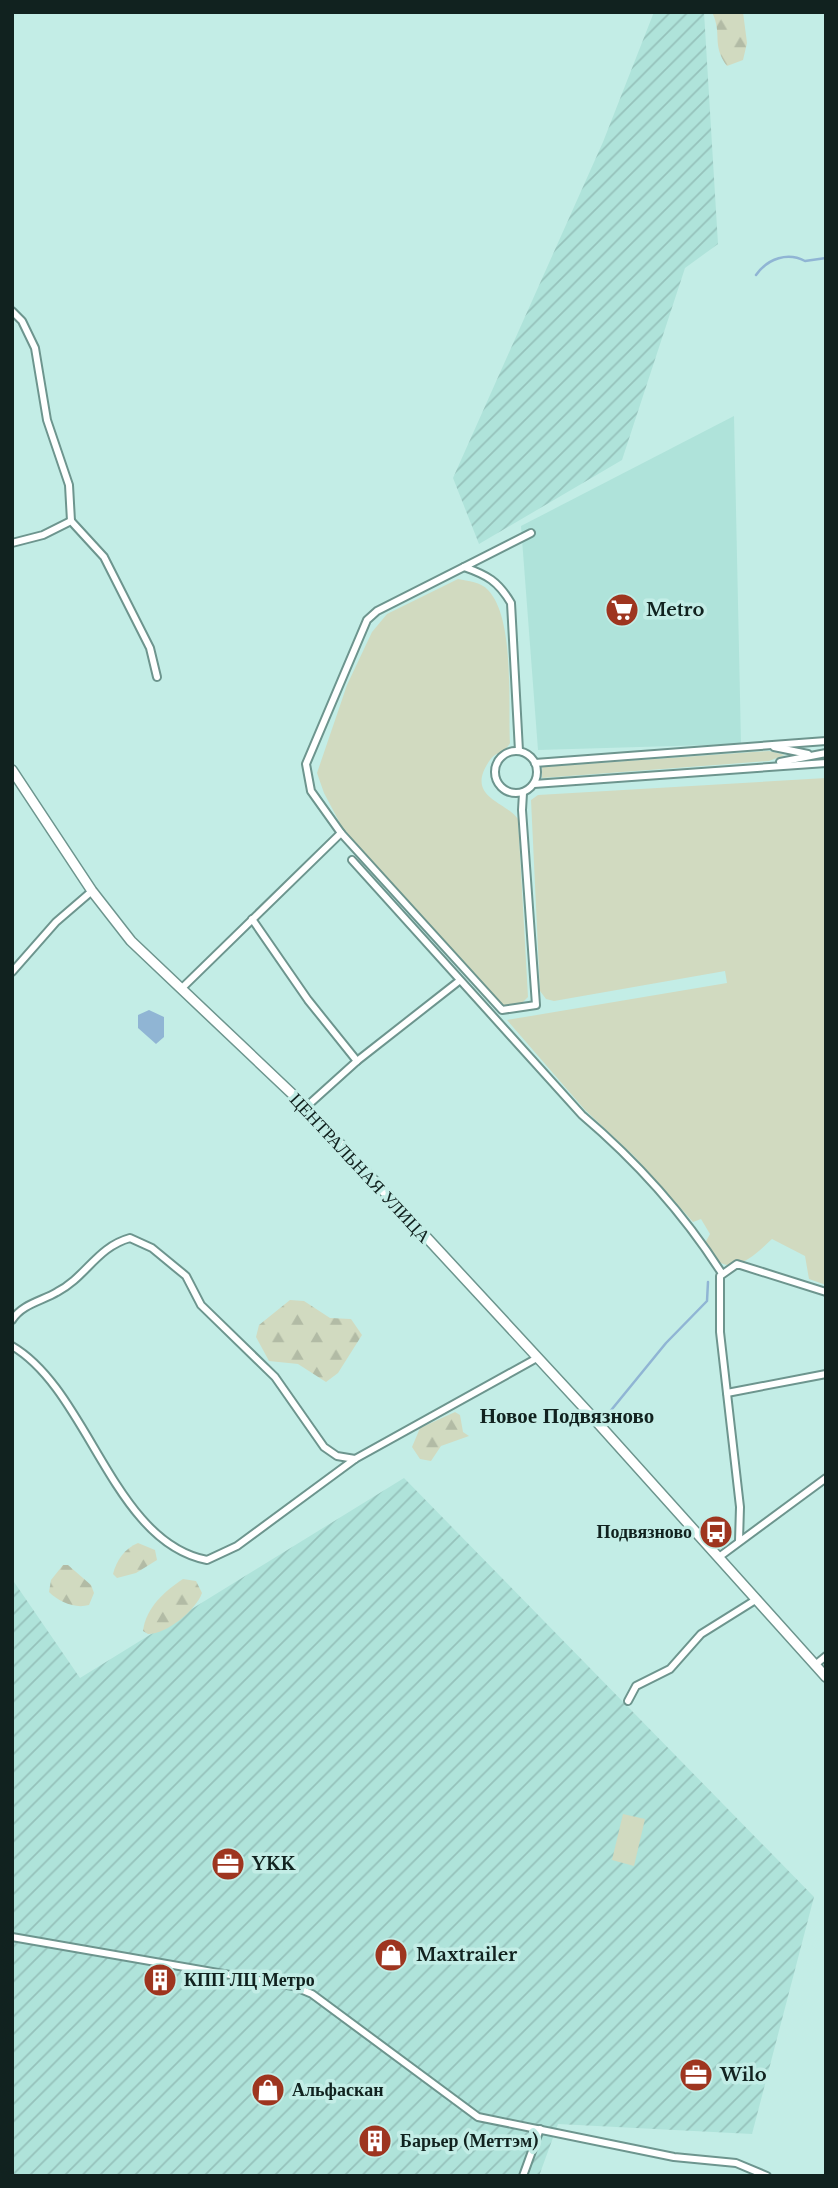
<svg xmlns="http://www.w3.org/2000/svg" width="838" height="2188" font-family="'Libre Baskerville',serif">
<defs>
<pattern id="industrial-furrows" width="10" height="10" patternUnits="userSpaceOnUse" patternTransform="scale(1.75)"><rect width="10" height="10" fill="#afe3da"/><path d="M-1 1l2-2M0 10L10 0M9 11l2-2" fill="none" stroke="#96c2bb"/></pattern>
<pattern id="forest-firs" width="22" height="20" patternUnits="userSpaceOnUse" patternTransform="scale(1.75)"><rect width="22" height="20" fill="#d1dac0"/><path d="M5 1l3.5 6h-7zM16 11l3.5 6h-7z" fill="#b2bba5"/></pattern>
</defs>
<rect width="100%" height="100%" fill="#c3ede6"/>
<path fill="#afe3da" d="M734 416 741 744 538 750 521 526Z"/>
<g fill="url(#industrial-furrows)">
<path d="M654 12H704L718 244 685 268 622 460 479 544 453 478 603 142Z"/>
<path d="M404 1478 814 1897 752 2134 558 2124 539 2176H12V1579L80 1678Z"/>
</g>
<g fill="#d1dac0">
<path d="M458 579C468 581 481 582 488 590 515 618 508 703 510 743 506 752 495 752 490 760 464 797 505 801 518 819L528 997 520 1005 503 1008 343 829 324 793 317 773 347 685 372 632 387 614Z"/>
<path d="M769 751 785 755 769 761 542 778V767Z"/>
<path d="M826 778V1285L809 1279 805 1256 772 1239C760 1250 737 1275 718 1261 713 1257 709 1248 705 1243L710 1234 701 1219 693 1222 634 1156 585 1110 507 1020 727 983 725 971 554 1001 546 999 540 991 531 800 538 795Z"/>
<path d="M623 1814 645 1819 634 1866 612 1860Z"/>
</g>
<g fill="url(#forest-firs)">
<path d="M712 12H743L747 43 743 60 727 66C711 44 723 35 712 12Z"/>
<path d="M290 1300 304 1301 330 1318 351 1319 362 1335 338 1373 326 1382 298 1364 269 1361 256 1337 259 1325Z"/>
<path d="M455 1412 460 1415 463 1432 469 1436 441 1446 431 1461 420 1459 412 1447 420 1428Z"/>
<path d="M138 1543 155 1550 157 1560 136 1573 117 1578 113 1574C116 1561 125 1548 138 1543Z"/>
<path d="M63 1565H68L91 1585 94 1593 89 1605C75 1609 59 1602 49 1592L51 1580Z"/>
<path d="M183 1579 196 1581 202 1593C196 1610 167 1634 148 1634L143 1631C146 1607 165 1591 183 1579Z"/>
</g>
<path fill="#90b5d4" d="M149 1010 164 1017V1037L156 1044 138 1028V1015Z"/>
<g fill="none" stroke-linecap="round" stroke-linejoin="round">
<g stroke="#90b5d4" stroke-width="2.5">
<path d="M756 275C768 258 788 252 805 261L826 258"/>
<path d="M608 1414 666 1343 707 1301 708 1282"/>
</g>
<defs>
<g id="street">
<path d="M12 311 22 321 35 348 47 420 69 485 71 521"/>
<path d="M12 543 43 535 71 521 104 557 150 648 157 677"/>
<path d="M774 747 808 754"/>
<circle cx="516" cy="772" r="21"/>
<path d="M519 751 511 603C498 581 487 575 464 567L531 533"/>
<path d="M780 762 826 753"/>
<path d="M535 763 826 741"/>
<path d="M534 784 826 763"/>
<path d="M341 833 502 1010 536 1005 522 810 523 793"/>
<path d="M352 860 582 1115C635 1160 683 1213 721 1272"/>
<path d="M252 919 308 1000 357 1061"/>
<path d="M12 972 56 922 92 891"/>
<path d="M181 989 341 833 311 791 306 764 367 620 377 611 464 567"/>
<path d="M306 1107 357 1061 459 981"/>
<path d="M12 1320C22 1304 42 1301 57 1292 86 1277 97 1247 130 1238L152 1248 186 1276 201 1305 275 1377 324 1447 337 1456 355 1459"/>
<path d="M12 1346C89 1391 113 1542 207 1560L237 1546 355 1459 537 1358"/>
<path d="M727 1393 826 1374"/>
<path d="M739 1541 740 1507 720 1332V1276L737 1264 826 1292"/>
<path d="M719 1557 826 1478"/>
<path d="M815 1665 826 1656"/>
<path d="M628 1701 636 1686 670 1669 701 1634 757 1599"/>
<path d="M12 1937 293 1986 312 1994 478 2117 674 2157 736 2163 767 2176"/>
<path d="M523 2176 540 2129"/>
</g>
<path id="secondary" d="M12 770 92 891 131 941 306 1107 587 1411 826 1677"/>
</defs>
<use href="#street" stroke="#6d958e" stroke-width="10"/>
<use href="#secondary" stroke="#6d958e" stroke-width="12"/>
<use href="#street" stroke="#fff" stroke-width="6"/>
<use href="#secondary" stroke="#fff" stroke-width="9"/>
</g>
<defs>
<symbol id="supermarket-disc" viewBox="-11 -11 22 22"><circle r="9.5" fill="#9e351f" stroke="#c3ede6"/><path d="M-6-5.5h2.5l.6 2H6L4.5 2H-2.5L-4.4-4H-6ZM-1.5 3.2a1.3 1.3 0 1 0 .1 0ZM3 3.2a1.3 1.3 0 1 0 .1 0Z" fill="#fff"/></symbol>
<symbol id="bus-disc" viewBox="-11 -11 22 22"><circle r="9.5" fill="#9e351f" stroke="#c3ede6"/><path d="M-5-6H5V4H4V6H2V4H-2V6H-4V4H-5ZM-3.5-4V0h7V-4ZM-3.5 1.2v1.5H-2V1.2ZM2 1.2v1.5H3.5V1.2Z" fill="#fff"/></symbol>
<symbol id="office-disc" viewBox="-11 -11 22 22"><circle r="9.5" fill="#9e351f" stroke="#c3ede6"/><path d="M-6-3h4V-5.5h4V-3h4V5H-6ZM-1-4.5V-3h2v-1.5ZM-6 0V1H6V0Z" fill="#fff"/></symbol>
<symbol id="shop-disc" viewBox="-11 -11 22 22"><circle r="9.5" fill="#9e351f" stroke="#c3ede6"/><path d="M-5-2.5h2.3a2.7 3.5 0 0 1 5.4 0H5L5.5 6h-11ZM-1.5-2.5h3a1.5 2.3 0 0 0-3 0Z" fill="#fff"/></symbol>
<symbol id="building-disc" viewBox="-11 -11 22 22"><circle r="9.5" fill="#9e351f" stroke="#c3ede6"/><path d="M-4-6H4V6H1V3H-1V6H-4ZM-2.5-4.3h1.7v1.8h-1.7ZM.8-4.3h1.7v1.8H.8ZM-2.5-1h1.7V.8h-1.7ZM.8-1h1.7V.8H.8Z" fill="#fff"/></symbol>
</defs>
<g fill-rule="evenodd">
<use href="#supermarket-disc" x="603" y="591" width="38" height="38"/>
<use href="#bus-disc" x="697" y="1513" width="38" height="38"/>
<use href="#office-disc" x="209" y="1845" width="38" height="38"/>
<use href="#shop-disc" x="372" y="1936" width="38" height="38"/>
<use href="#building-disc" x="141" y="1961" width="38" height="38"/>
<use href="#office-disc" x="677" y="2056" width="38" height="38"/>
<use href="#shop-disc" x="249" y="2071" width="38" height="38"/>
<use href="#building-disc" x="356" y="2122" width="38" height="38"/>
</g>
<g text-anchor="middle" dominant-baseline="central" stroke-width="7" stroke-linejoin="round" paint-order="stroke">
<g font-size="18" font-weight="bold" fill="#11221f" stroke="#c3ede6" text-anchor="start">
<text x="646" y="610">Metro</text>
<text x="692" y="1532" text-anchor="end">Подвязново</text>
<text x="252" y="1864">YKK</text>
<text x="416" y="1955">Maxtrailer</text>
<text x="184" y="1980">КПП ЛЦ Метро</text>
<text x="720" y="2075">Wilo</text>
<text x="292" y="2090">Альфаскан</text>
<text x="400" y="2141">Барьер (Меттэм)</text>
</g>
<g font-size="18" fill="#11221f" stroke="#c3ede6">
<text transform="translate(360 1168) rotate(47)">ЦЕНТРАЛЬНАЯ УЛИЦА</text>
</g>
<g font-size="21" font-weight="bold" fill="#11221f" stroke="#c3ede6">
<text x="567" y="1416">Новое Подвязново</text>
</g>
</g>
<rect width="838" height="2188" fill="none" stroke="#11221f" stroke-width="28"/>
</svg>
